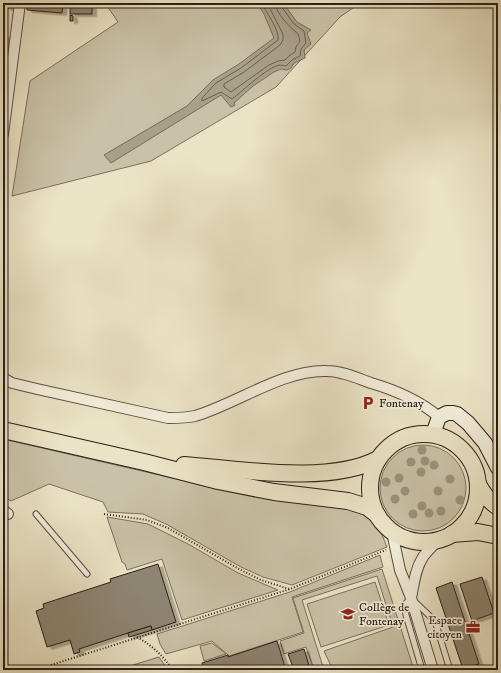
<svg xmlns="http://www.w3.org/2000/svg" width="501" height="673" font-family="'IM FELL DW Pica',serif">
<defs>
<filter id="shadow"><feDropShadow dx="4.5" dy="2.5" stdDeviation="0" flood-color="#0004"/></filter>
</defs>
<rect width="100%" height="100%" fill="#ebe3c6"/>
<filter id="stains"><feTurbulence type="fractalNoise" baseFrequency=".005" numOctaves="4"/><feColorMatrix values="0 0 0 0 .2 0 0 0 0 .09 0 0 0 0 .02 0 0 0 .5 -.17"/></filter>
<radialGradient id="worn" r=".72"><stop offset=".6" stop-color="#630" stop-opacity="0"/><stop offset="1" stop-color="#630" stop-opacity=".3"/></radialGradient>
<g fill="#cac2a8" stroke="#7a705f">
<path d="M105 3H360L340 17 276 87 151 161 12 196 30 81 118 22Z"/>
<path d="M3 439 181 480 291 499 362 510 380 530 387 547 292 585 263 577 241 567 166 524 143 514 108 512 103 502 49 484 11 501 3 496Z"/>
<circle cx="423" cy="488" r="43"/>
<path d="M107 517 148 524 190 545 238 573 278 590 182 620 162 559 127 570 125 564 122 562Z"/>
<path d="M380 555 383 567 292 597 303 632 229 656 212 641 166 654 160 644 157 634 290 592Z"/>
<path d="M382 569 414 670H333L324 651 393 627 377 576 302 600 324 670H314L306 647 284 654 280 641 304 633 293 598Z"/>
<path d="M375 582 389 625 321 647 307 604Z"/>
<path d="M212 643 226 654 204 661 200 646Z"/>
<path d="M159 657 168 670H117Z"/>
</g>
<path fill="#a9a08a" stroke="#766c5c" d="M257 3H283L297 22 311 30 307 33 311 44 304 50 305 58 294 63 291 68 287 70 281 69 274 72 253 86 234 103 235 105 231 107 221 95 111 163 104 155 187 106 213 80 239 64 274 38 264 14Z"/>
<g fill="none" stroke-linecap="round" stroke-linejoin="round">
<g stroke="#6a5f50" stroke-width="1">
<path d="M261 3C266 11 280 31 278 40L241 68 216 83 202 98V101L221 92 232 99C243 91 267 67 280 65 282 65 284 66 286 66L292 60 300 56 301 49 306 43 304 31 294 24 281 6 280 3"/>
<path d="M267 3 283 34V40L280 45 244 72 224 84V87L231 92 269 65 278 61 285 60 289 56 295 52 296 47 300 41 298 34C290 27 276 14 275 3"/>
</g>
</g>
<g fill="#8e8472" stroke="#2a1e16" filter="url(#shadow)">
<path d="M3 3H14L15 4 7 8 5 6 3 7Z"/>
<path d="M27 3H63L62 13 27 10Z"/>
<rect x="70" y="4" width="22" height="10"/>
<path d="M70 15 73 16V21H70Z"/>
<path d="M3 35H6L7 90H3Z"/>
<path d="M158 564 176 622 152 630 151 626 128 633 79 649 80 652 74 654 70 640 47 647 36 611 44 608 43 604 111 582 110 579Z"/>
<path d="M482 577 494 613 472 621 460 584Z"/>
<path d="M452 582 479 664 463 669 436 588Z"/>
<path d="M498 623V638H495Z"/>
<path d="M151 626 152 630 129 637 128 633Z"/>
<path d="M277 641 286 670H204L202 663 228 655V657Z"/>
<path d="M304 649 310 669 294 670 288 654Z"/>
<path d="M474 665 475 670H468L467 668Z"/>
</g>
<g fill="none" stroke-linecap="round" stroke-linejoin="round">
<defs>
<g id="lane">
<path d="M36 514 87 574"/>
<path d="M422 670 406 615 404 605 411 598 435 621 450 670"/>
</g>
<g id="street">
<path d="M3 134 20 3"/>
<path d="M3 378 12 383 37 389 168 418C177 418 186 418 195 416 236 404 284 369 327 371 342 371 357 378 371 383 395 390 420 401 439 417"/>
<path d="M3 510 8 514"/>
<path d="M392 532 400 570 411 598 433 670"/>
<path d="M411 598C414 584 415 569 423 557 427 551 433 546 438 540"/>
</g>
<path id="secondary" d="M433 434 439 417 447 413H453L457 414 468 423 485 443 498 468"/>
<g id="primary">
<path d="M3 430 144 462 218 481 274 492 348 501 367 507 375 513"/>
<circle cx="424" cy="488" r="54"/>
<path d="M184 465C239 469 329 485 378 459"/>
<path d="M478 484C483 494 489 501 498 507"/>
<path d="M452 534 478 532 498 536"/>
</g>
</defs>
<use href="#lane" stroke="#5a4f42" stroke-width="7"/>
<use href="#street" stroke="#5a4f42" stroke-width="12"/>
<use href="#secondary" stroke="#2a1e16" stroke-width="16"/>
<use href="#primary" stroke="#2a1e16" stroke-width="18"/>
<g stroke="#2a1e16" stroke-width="2" stroke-dasharray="1 2" stroke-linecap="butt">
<path d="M104 514 147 520 168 528 239 569 261 580 289 589"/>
<path d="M137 637C154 647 162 655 173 670"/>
<path d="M51 665 290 589 386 550"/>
</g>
<use href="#lane" stroke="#f2edda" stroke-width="5"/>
<use href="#street" stroke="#f2edda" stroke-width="10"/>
<use href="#secondary" stroke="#f2edda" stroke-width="14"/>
<use href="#primary" stroke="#ebe3c6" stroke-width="16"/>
</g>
<g fill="#9b927d">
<circle cx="422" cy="450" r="4.5"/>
<circle cx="425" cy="461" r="4.5"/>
<circle cx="411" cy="462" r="4.5"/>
<circle cx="434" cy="465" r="4.5"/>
<circle cx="421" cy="472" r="4.5"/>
<circle cx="399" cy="478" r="4.5"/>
<circle cx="450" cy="479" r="4.5"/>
<circle cx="386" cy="482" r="4.5"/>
<circle cx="405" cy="491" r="4.5"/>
<circle cx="438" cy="491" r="4.5"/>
<circle cx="395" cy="499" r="4.5"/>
<circle cx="460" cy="500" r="4.5"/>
<circle cx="422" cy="506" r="4.5"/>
<circle cx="441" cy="511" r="4.5"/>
<circle cx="429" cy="513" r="4.5"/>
<circle cx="413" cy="514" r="4.5"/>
</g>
<defs>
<symbol id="parking-bare" viewBox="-9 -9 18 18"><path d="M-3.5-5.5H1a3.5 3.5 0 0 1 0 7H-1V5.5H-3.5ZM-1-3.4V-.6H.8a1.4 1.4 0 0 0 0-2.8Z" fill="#8f2418" stroke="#f2edda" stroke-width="2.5" paint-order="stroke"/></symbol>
<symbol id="school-bare" viewBox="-9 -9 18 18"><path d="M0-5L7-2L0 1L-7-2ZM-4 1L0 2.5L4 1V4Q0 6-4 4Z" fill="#8f2418" stroke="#f2edda" stroke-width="2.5" paint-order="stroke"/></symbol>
<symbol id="office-bare" viewBox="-9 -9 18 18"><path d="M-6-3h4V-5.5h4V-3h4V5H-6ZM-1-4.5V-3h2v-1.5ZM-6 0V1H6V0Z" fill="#8f2418" stroke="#f2edda" stroke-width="2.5" paint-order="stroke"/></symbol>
</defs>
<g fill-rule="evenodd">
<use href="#parking-bare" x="358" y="393" width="20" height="20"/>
<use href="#school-bare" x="338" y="604" width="20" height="20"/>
<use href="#office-bare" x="463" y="617" width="20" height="20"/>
</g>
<g text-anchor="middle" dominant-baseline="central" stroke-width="3.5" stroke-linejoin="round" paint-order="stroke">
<g font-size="12" fill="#2a1e16" stroke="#f2edda" text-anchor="start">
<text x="379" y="403">Fontenay</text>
<text x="359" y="607">Collège de<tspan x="359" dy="14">Fontenay</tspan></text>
<text x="462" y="620" text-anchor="end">Espace<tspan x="462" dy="14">citoyen</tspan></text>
</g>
</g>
<rect width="501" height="673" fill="none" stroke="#ebe3c6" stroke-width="16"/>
<rect x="4" y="4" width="493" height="665" fill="none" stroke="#2a1e16" stroke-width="2"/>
<rect x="8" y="8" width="485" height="657" fill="none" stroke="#2a1e16"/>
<rect width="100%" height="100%" filter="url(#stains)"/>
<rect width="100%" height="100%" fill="url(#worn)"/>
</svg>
